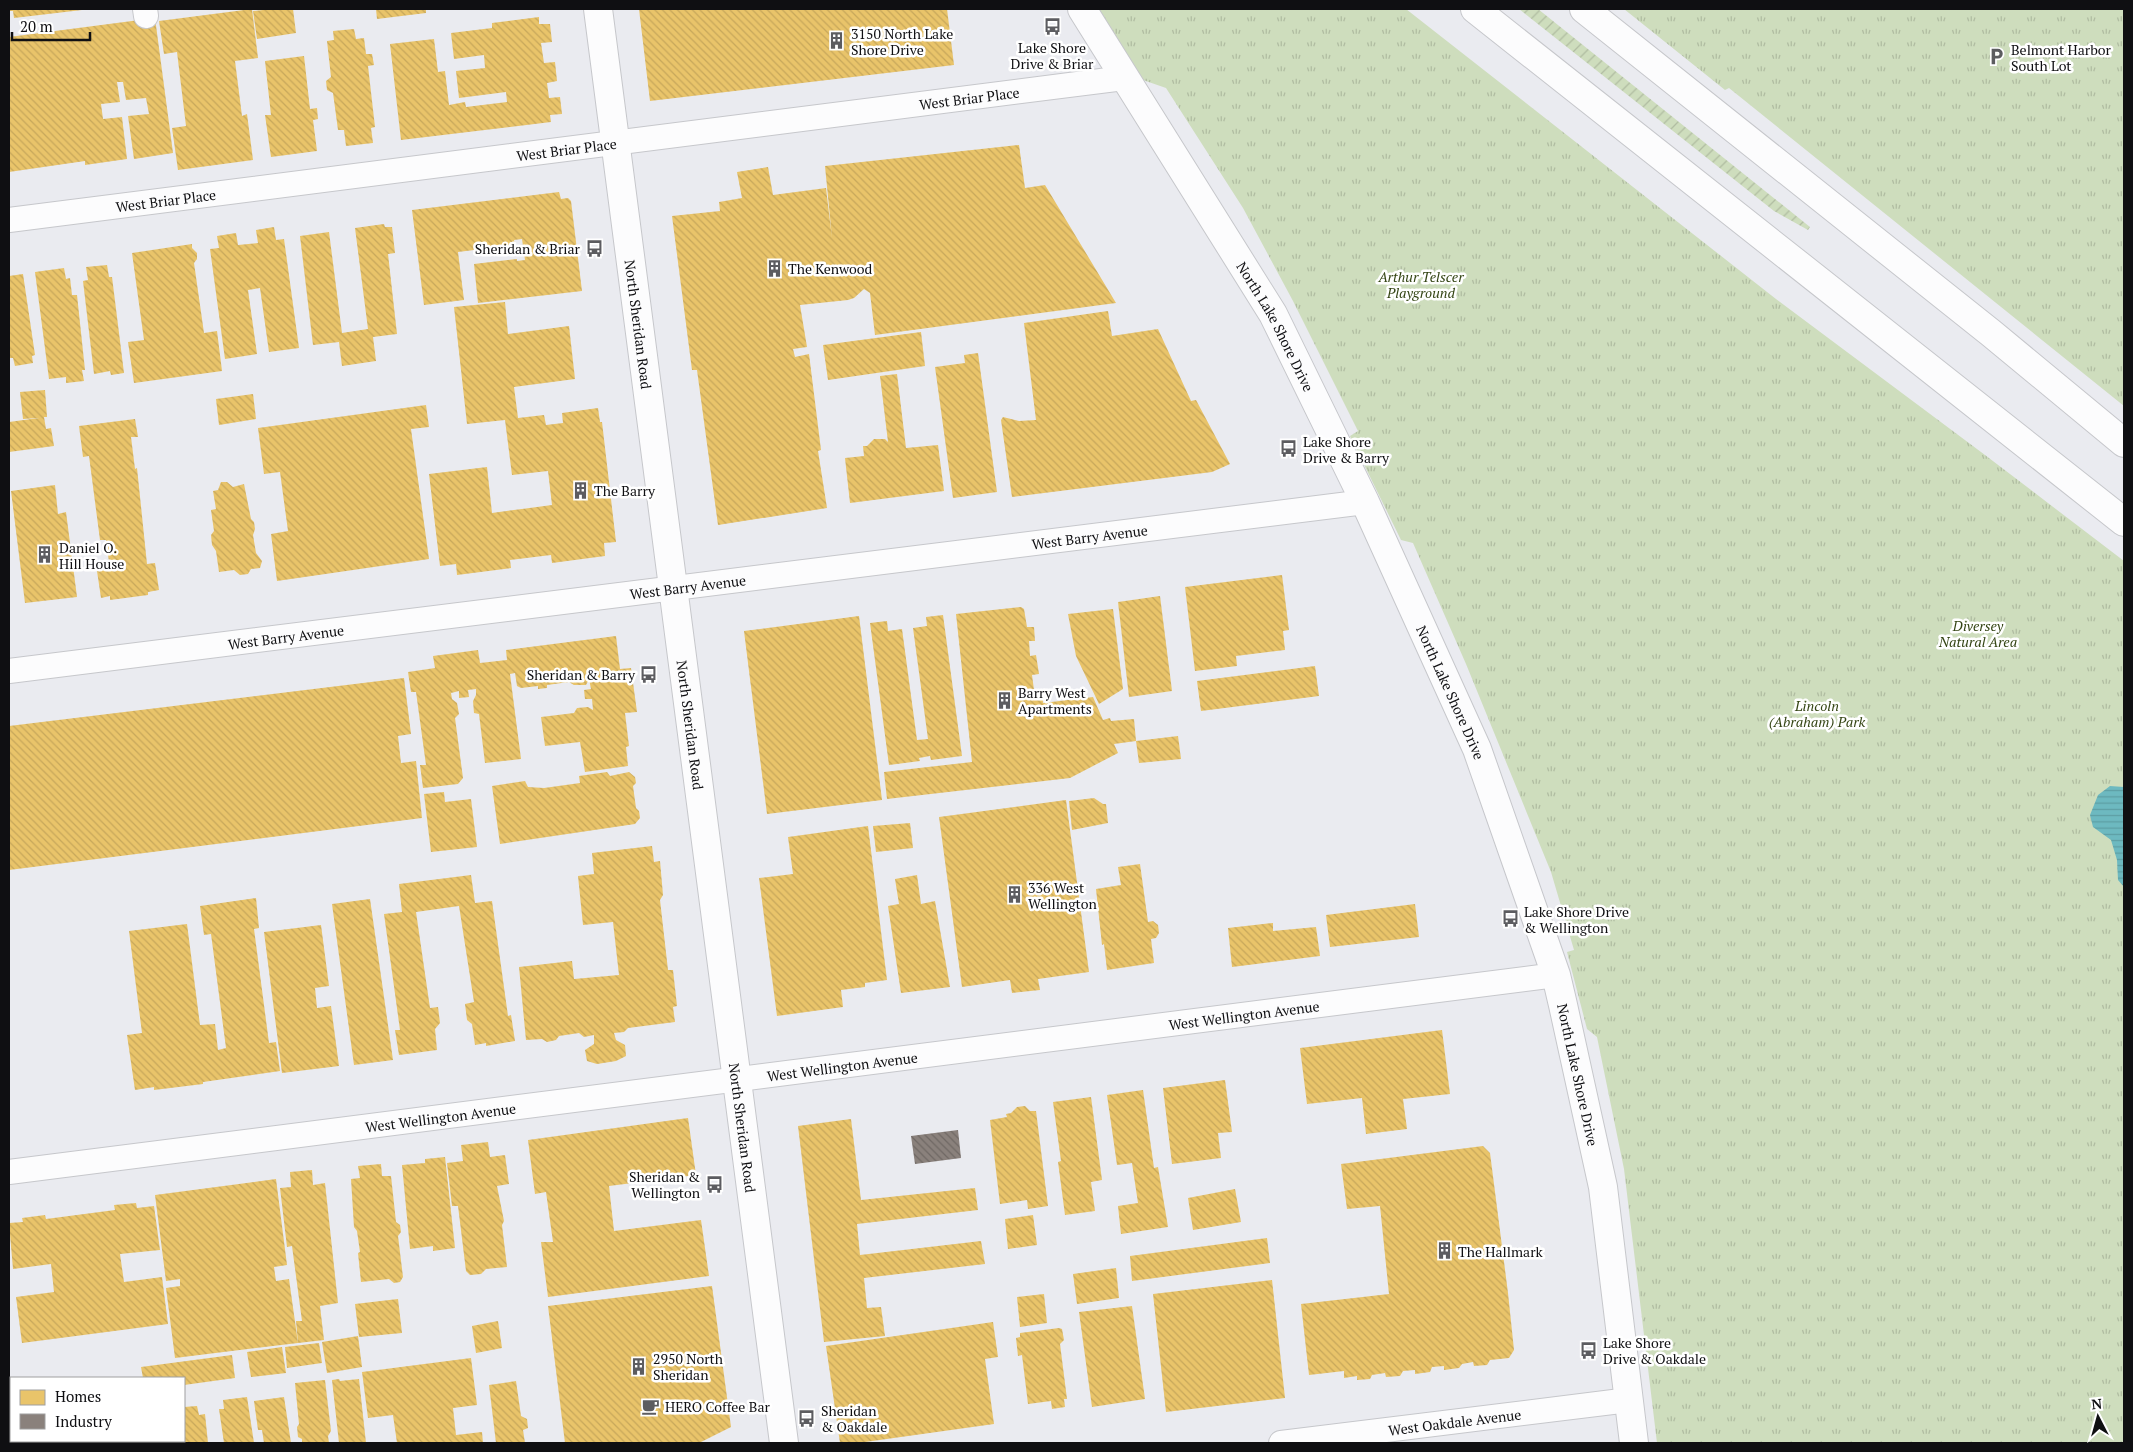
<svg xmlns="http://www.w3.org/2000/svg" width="2133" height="1452" font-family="'PT Serif',serif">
<defs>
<pattern id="park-tufts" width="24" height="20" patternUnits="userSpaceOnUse" patternTransform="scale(1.25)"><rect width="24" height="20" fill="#ceddbd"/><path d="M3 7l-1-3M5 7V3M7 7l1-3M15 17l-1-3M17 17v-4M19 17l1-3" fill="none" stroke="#b0bca1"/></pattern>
<pattern id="garden-furrows" width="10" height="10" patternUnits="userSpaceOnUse" patternTransform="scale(1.25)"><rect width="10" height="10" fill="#ceddbd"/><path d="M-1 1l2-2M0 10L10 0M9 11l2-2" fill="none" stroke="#b0bca1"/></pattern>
<pattern id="water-rules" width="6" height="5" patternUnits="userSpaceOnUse" patternTransform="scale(1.25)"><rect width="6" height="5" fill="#6db9c0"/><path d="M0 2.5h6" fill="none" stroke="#5d9ea4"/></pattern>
<pattern id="homes-back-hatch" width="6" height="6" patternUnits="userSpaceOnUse" patternTransform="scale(1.25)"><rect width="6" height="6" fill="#e9c46a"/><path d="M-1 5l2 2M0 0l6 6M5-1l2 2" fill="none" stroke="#c7a75b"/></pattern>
<pattern id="industry-back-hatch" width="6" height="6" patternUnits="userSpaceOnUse" patternTransform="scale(1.25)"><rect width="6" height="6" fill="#8a817c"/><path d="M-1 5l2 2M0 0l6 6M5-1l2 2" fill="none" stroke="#6f6864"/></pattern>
</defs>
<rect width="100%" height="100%" fill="#eaebf0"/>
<g fill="url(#park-tufts)">
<path d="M1097 9H1406L1776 299 1985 455 2124 561V1443H1657L1624 1169 1597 1037 1587 1029 1567 952 1574 950 1551 872 1466 664 1413 543 1401 540 1350 436 1358 431 1293 301 1243 208 1166 88 1140 79Z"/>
<path d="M1624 9H2124V406L1729 88 1725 90Z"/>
</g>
<path fill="url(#garden-furrows)" d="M1519 9H1538L1810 227 1808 230 1774 211Z"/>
<path fill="url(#water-rules)" d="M2110 786 2124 787V887L2118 880 2117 860 2111 840 2093 827 2090 815 2098 795Z"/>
<g fill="url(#homes-back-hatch)">
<path d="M9 9H82V10L14 18 13 11H9Z"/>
<path d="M252 9 258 58 235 61 242 116 247 114 253 160 178 170 172 128 186 126 177 52 164 54 159 21Z"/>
<path d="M272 9H293L296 33 257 39 253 11Z"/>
<path d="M376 9H426V13L377 19Z"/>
<path d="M639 9H947L954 65 650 101Z"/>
<path d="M539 17V24H550L552 42 541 43 544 63 555 62 557 81 547 83 549 98 560 97 562 114 550 115 551 122 401 140 390 44 434 39 438 72 445 71 449 105 465 102 466 107 507 102 506 92 459 98 456 71 485 68 484 55 454 59 451 33 492 28V23Z"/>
<path d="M155 18 173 153 134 159 128 116 149 114 146 98 126 100 123 82H117L120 102 101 104 103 119 122 117 127 159 85 165V161L9 172V37Z"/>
<path d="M354 29 356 39 364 38 366 54H372L374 65 368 66 375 127 371 128 373 143 346 146 344 130H338L333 93 327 90 326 81 331 77 327 41 334 40 333 31Z"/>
<path d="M304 56 310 109 317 108 318 119 313 120 317 151 271 157 265 115H271L265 61Z"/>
<path d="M1019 145 1025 188 1045 185 1116 303 875 335 870 293 864 289 854 298 848 300 800 305 807 347 793 349 795 357 809 354 821 450 818 451 827 508 718 525 697 370H692L672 216 720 211 719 202 742 198 737 172 768 167 773 195 826 188 832 238 825 166Z"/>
<path d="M559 192 561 199 568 198 571 201 582 291 478 303 474 264 517 259V261L525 260 522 239 514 240 515 245 458 252 464 300 424 305 412 210Z"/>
<path d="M384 224 385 227H392L395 253 388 254 397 334 373 337 376 361 342 366 339 342 313 345 300 236 329 232 342 333 368 329 355 228Z"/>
<path d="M274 227 276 240 284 239 299 348 269 352 260 288 248 290 257 354 225 359 210 249 219 248 217 236 236 233 238 245 258 243 256 230Z"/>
<path d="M192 244V248L197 253V259L194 263 204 333 217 331 222 371 134 383 128 342 144 340 132 253Z"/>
<path d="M107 265 109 277H112L124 373 111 375 110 371 94 374 83 281 88 280 86 267Z"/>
<path d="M64 268 66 279 70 278 72 295H77L85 370H82L84 381 66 383V377L49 379 35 272Z"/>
<path d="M23 274 35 355 32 356 33 363 15 366 13 358H9V276Z"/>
<path d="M505 302 508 334 569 326 575 379 514 387 518 418 544 415 546 425 563 423 562 413 598 408 600 422H602L616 542 604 543 605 556 552 563 551 555 510 560 511 568 457 575 456 564 440 566 429 474 487 467 492 513 552 505 548 471 512 475 505 420 467 424 454 307Z"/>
<path d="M1108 311 1112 336 1158 329 1191 401 1196 400 1230 464 1212 472 1012 497 1001 420 1003 417 1019 421 1036 420 1024 323Z"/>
<path d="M921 332 925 366 828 380 823 345Z"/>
<path d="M978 353 997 492 953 498 935 367 965 363 964 355Z"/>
<path d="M897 374 906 448 938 445 944 491 850 503 845 458 864 456 863 446H867L874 439H885L888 442 880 376Z"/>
<path d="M45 390 47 417H44L46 429 51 428 54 446 9 452V422L39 418 23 419 20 392Z"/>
<path d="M253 394 256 419 219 425 216 399Z"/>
<path d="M426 405 429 427 411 429 429 559 277 581 271 534 288 531 280 472 264 474 258 428Z"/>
<path d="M135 419 138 437H131L135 469 137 468 147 564 155 563 159 590 148 592V595L110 600V596L101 598 97 571 104 569 103 563 109 562 106 540H100L89 456 83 457 79 426Z"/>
<path d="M221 482H227L233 487 244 484 251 519 254 522 255 529 253 535 256 553 262 561 260 568 251 569 248 574 240 575 234 570 219 572 216 551 212 545 211 535 214 531 211 510 216 509 213 491 218 490Z"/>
<path d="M55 485 58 514 66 512 77 597 25 603 11 491Z"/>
<path d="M1282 575 1289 630 1283 631 1285 650 1236 656 1237 666 1195 671 1185 587Z"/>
<path d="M1160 596 1172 691 1129 697 1118 602Z"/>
<path d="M1021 607 1024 609 1027 627H1034L1035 641H1029L1030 656 1036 655 1039 674 1032 675 1034 690 1042 689 1043 703 1093 697 1103 720 1110 718 1111 721 1134 719 1136 741 1114 744 1118 753 1070 778 887 799 884 772 972 762 956 614Z"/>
<path d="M1113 609 1123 689 1099 704 1076 656 1068 614Z"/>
<path d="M943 615 962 756 931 760 930 756 919 758 920 761 889 765 870 623 887 621 888 631 902 629 917 740 928 739 913 628 927 626 926 617Z"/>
<path d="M859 616 882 800 767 814 744 631Z"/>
<path d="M616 636 620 669 631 668 637 712 625 713 629 746 626 747 628 766 585 772 580 742 545 746 541 717 574 713 577 708 588 707 593 710 592 699H585L584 690 591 689 589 679 586 685H574L569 682 547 685V688L538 689V686L521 688 517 686 515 673 510 674 521 759 485 763 479 714 474 713 473 701 476 695V689L468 690 469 697 459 698V691L451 693 452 699 457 703 459 714 455 718 463 778 458 784 423 788 420 765H426L416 692H411L408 672 435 668 433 656 478 650 480 663 507 660 506 650Z"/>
<path d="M1315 666 1319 696 1201 711 1197 681Z"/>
<path d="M404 678 411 734 398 736 401 763 416 761 422 818 9 870V726Z"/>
<path d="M1178 736 1181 759 1139 763 1136 741Z"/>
<path d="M607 772 610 776 629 772 635 777 636 783 633 786 636 808 639 811 640 818 635 824 500 844 492 786 525 781 528 787 544 788 580 783 579 776Z"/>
<path d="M444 792 445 802 471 799 477 847 431 852 424 794Z"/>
<path d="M1094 798 1103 804H1106L1108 823 1072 830 1069 801Z"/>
<path d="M1066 800 1089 972 1038 979 1040 990 1012 993 1010 980 962 987 939 817Z"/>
<path d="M910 823 913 848 876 852 873 826Z"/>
<path d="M868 826 887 980 865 983V987L841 990 843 1007 777 1016 759 878 793 874 788 837Z"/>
<path d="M652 846 654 862 660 861 663 895 660 900 668 970H673L677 1006 673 1007 675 1022 628 1028 624 1032 614 1033 616 1040 625 1045 626 1056 616 1061 597 1064 587 1061 585 1050 594 1044V1035L584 1037 579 1033 559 1036 556 1040 547 1042 542 1039 526 1040 519 967 572 961 574 979 619 975 613 922 583 925 578 876 594 874 592 853Z"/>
<path d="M1140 864 1148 922 1153 921 1158 925 1159 933 1156 938 1151 939 1154 963 1107 970 1104 944 1102 945 1096 889 1121 885 1118 867Z"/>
<path d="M471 875 475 903 492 901 508 1016 511 1015 515 1041 486 1046V1043L475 1045 472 1024 467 1020 465 1004 474 1002 459 906 416 912 430 1008 438 1007 440 1023 435 1029 437 1050 399 1055 395 1030H400L384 914 402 912 399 884Z"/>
<path d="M917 875 921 904 935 901 950 987 901 993 888 906 899 904 895 879Z"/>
<path d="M256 898 259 928 254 929 269 1043 276 1042 280 1071 203 1082V1084L154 1090V1087L135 1090 127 1035 142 1033 129 931 187 924 200 1025 215 1024 218 1050 226 1048 211 934 204 935 200 906Z"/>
<path d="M370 899 393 1060 354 1065 332 904Z"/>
<path d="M1415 904 1419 937 1330 947 1326 915Z"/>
<path d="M1273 923V931L1316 927 1320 956 1232 967 1228 928Z"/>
<path d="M321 925 329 986 315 988 317 1008 331 1006 339 1066 282 1073 264 932Z"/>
<path d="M1442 1030 1450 1094 1403 1099 1407 1129 1366 1134 1362 1098 1307 1104 1300 1048Z"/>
<path d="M1225 1080 1232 1132 1218 1133 1221 1158 1172 1164 1163 1088Z"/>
<path d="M1143 1090 1154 1168 1158 1167 1168 1227 1121 1234 1118 1206 1138 1203 1132 1163 1117 1165 1107 1095Z"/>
<path d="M1091 1097 1102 1180 1091 1182 1095 1211 1065 1215 1058 1162 1061 1161 1053 1102Z"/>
<path d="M1025 1106 1030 1111H1036L1048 1206 1028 1209 1027 1200 1000 1204 990 1120 1007 1117 1006 1114 1011 1113 1017 1107Z"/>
<path d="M688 1118 696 1175 609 1186 614 1231 701 1220 709 1276 548 1297 541 1242H553L546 1192 535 1194 528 1140Z"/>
<path d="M851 1119 861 1200 975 1188 978 1210 857 1224 860 1255 981 1241 985 1264 864 1278 867 1308 881 1307 885 1336 824 1342 798 1126Z"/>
<path d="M488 1142 490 1157 505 1155 509 1184 497 1186 504 1221 502 1225 507 1267 486 1269 481 1274 470 1275 466 1271 458 1206H452L447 1163 463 1161 461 1145Z"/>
<path d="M1483 1146 1490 1153 1508 1293 1514 1350 1509 1358 1490 1360 1487 1365 1474 1366 1473 1362 1462 1364 1459 1368 1444 1370V1366L1432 1367 1430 1372 1415 1374V1370L1403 1371 1400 1376 1386 1377 1385 1373 1372 1375 1370 1379 1357 1380V1376L1344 1378V1371L1309 1375 1301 1304 1389 1294 1380 1206 1347 1209 1341 1164Z"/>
<path d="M445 1157 455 1248 433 1251V1246L410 1249 402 1165 425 1163V1159Z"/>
<path d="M381 1164 382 1176H391L396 1222 400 1225 401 1232 398 1236 403 1277 400 1282 394 1283 389 1279 361 1282 358 1253 360 1252 357 1231 354 1227 351 1179 360 1178 358 1166Z"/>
<path d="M312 1170 313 1185 325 1183 338 1303 320 1306 324 1340 298 1343 296 1321H302L292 1246 287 1247 280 1188 291 1187 290 1172Z"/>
<path d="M276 1179 287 1265 274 1267 276 1281 289 1279 298 1343 175 1358 166 1288 180 1286V1279L166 1281 155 1195Z"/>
<path d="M1235 1189 1241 1222 1193 1230 1188 1198Z"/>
<path d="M136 1203 137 1208 154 1206 160 1250 120 1254 124 1282 162 1277 168 1324 22 1343 16 1297 54 1292 51 1264 13 1269 9 1223 23 1222 22 1218 45 1215 46 1219 115 1210 114 1205Z"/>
<path d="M1033 1215 1037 1245 1008 1249 1005 1219Z"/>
<path d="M1267 1238 1270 1263 1132 1281 1130 1256Z"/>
<path d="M1116 1268 1119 1298 1077 1304 1073 1274Z"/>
<path d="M1272 1280 1285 1398 1166 1412 1153 1294Z"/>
<path d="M712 1286 731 1427 699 1443H565L548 1306Z"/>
<path d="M1044 1294 1047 1323 1020 1327 1017 1297Z"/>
<path d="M398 1299 402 1333 359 1337 355 1304Z"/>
<path d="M1132 1306 1145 1399 1092 1407 1079 1312Z"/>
<path d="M498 1321 502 1348 476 1353 472 1326Z"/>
<path d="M993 1322 998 1357 985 1359 994 1424 858 1443H840L826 1346Z"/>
<path d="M1059 1328 1062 1329 1064 1340 1060 1344 1067 1399H1064L1065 1407 1052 1409 1051 1401 1028 1404 1022 1355 1018 1356 1016 1338 1020 1337V1333Z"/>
<path d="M358 1336 362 1367 327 1373 322 1342Z"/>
<path d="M319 1343 322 1363 287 1368 285 1347Z"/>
<path d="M282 1347 286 1373 251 1377 247 1352Z"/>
<path d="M232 1355 235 1378 184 1385V1378H143L141 1367Z"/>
<path d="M471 1358 477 1405 453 1408 456 1435 482 1432 483 1443H397L393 1415 368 1418 362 1372Z"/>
<path d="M339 1379 340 1381 359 1379 366 1443H339L332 1380Z"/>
<path d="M325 1380 331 1431 328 1436 329 1443H302V1439L298 1437 297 1427 299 1424 295 1383Z"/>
<path d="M516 1381 521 1416 527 1419 528 1428 523 1430 525 1443H496L489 1385Z"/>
<path d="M247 1397 254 1443H224L219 1409H224L223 1400Z"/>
<path d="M284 1397 291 1443H264L262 1430H258L254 1401Z"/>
<path d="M197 1406 199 1415 205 1414 208 1443H157V1441H184V1407Z"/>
<path d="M35 1441H146L147 1443H35Z"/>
</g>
<path fill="url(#industry-back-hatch)" d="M958 1130 961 1158 915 1164 911 1136Z"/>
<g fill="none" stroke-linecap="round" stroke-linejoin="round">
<defs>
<g id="street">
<path d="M145 9 146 16"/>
<path id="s1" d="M9 220 1124 78"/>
<path id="s2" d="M9 671 1365 502"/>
<path id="s3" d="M9 1172 1556 975"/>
<path id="s4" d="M1281 1443 1629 1400"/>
</g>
<g id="secondary">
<path id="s5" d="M598 9 784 1443"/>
<path id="s6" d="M1082 9 1273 314 1365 502 1477 749 1556 975 1563 1005 1603 1187 1634 1443"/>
</g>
<g id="highway">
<path d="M1475 9 2124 522"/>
<path d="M1584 9 1991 333 2124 443"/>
</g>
</defs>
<use href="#street" stroke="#c6c7cb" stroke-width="26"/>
<use href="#secondary" stroke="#c6c7cb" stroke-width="30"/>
<use href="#highway" stroke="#c6c7cb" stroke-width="30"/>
<use href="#street" stroke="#fcfcfd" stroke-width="24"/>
<use href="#secondary" stroke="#fcfcfd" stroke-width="28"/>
<use href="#highway" stroke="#fcfcfd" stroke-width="28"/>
</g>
<defs>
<symbol id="bus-bare" viewBox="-9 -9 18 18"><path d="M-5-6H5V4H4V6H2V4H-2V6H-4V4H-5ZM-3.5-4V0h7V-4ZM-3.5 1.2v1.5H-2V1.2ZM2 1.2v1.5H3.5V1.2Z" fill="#5c5c60" stroke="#fff" stroke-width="2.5" paint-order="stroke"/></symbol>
<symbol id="building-bare" viewBox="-9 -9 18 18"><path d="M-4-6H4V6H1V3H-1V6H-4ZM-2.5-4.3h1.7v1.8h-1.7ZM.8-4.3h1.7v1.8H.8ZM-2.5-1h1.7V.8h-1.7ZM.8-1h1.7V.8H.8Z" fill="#5c5c60" stroke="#fff" stroke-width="2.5" paint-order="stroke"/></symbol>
<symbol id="parking-bare" viewBox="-9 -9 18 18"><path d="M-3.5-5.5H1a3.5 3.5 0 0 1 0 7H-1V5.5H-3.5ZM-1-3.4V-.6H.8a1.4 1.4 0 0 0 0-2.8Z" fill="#5c5c60" stroke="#fff" stroke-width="2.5" paint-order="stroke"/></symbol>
<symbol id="cafe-bare" viewBox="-9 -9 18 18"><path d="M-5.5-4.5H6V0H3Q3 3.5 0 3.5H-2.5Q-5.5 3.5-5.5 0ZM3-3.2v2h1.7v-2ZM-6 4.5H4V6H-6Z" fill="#5c5c60" stroke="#fff" stroke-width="2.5" paint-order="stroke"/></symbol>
</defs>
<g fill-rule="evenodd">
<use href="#bus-bare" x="1040" y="14" width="25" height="25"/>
<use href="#building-bare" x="824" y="28" width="25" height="25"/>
<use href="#parking-bare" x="1984" y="44" width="25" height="25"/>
<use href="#bus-bare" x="582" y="236" width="25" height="25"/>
<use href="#building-bare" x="762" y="256" width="25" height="25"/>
<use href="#bus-bare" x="1276" y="436" width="25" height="25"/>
<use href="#building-bare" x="568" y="478" width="25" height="25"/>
<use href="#building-bare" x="32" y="542" width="25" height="25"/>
<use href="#bus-bare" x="636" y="662" width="25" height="25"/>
<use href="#building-bare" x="992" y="688" width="25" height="25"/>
<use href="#building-bare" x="1002" y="882" width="25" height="25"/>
<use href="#bus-bare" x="1498" y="906" width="25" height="25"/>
<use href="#bus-bare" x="702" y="1172" width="25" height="25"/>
<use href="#building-bare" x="1432" y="1238" width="25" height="25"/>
<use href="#bus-bare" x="1576" y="1338" width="25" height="25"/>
<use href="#building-bare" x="626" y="1354" width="25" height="25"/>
<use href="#cafe-bare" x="638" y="1394" width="25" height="25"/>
<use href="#bus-bare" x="794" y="1406" width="25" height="25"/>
</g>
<g text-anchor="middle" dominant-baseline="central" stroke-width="5" stroke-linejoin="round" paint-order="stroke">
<g font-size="14" fill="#0f0f12" stroke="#fff" text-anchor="start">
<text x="851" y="33">3150 North Lake<tspan x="851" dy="16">Shore Drive</tspan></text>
<text x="1052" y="47" text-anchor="middle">Lake Shore<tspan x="1052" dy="16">Drive &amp; Briar</tspan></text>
<text x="2011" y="49">Belmont Harbor<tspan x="2011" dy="16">South Lot</tspan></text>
<text x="580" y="248" text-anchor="end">Sheridan &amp; Briar</text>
<text x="788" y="268">The Kenwood</text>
<text x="1303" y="441">Lake Shore<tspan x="1303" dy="16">Drive &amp; Barry</tspan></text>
<text x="594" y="490">The Barry</text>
<text x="59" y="547">Daniel O.<tspan x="59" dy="16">Hill House</tspan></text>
<text x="635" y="674" text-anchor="end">Sheridan &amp; Barry</text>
<text x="1018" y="692">Barry West<tspan x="1018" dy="16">Apartments</tspan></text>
<text x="1028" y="887">336 West<tspan x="1028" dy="16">Wellington</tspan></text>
<text x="1524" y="911">Lake Shore Drive<tspan x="1524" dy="16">&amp; Wellington</tspan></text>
<text x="700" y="1176" text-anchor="end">Sheridan &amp;<tspan x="700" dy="16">Wellington</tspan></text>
<text x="1458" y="1251">The Hallmark</text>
<text x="1603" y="1342">Lake Shore<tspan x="1603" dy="16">Drive &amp; Oakdale</tspan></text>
<text x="653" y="1358">2950 North<tspan x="653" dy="16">Sheridan</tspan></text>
<text x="665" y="1406">HERO Coffee Bar</text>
<text x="821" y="1410">Sheridan<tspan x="821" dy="16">&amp; Oakdale</tspan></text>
</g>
<g font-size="14" fill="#0f0f12" stroke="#fff">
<text stroke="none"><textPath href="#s1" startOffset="968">West Briar Place</textPath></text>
<text stroke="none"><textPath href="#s1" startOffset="562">West Briar Place</textPath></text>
<text stroke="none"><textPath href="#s1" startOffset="158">West Briar Place</textPath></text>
<text stroke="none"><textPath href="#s5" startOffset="318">North Sheridan Road</textPath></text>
<text stroke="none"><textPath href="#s6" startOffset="372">North Lake Shore Drive</textPath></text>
<text stroke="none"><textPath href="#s2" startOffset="1089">West Barry Avenue</textPath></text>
<text stroke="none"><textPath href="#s2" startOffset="684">West Barry Avenue</textPath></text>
<text stroke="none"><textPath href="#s2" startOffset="279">West Barry Avenue</textPath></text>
<text stroke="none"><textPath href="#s6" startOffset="778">North Lake Shore Drive</textPath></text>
<text stroke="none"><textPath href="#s5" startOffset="722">North Sheridan Road</textPath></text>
<text stroke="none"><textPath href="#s3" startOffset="1245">West Wellington Avenue</textPath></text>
<text stroke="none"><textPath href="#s3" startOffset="840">West Wellington Avenue</textPath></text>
<text stroke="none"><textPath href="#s6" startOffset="1182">North Lake Shore Drive</textPath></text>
<text stroke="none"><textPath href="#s3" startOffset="435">West Wellington Avenue</textPath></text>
<text stroke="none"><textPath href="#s5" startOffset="1128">North Sheridan Road</textPath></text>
<text stroke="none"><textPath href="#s4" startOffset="175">West Oakdale Avenue</textPath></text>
</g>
<g font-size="14" font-style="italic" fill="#344514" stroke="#fff">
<text x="1421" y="276">Arthur Telscer<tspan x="1421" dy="16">Playground</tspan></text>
<text x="1978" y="625">Diversey<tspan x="1978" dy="16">Natural Area</tspan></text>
<text x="1817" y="705">Lincoln<tspan x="1817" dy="16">(Abraham) Park</tspan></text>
</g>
</g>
<rect width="2133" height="1452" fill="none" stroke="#0f0f12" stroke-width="20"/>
<rect x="10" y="1377" width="175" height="65" fill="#ffffff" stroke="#9f9fa0"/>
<rect x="20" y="1390" width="25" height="15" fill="#e9c46a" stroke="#9f9fa0"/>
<text x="55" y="1402" font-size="15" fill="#0f0f12">Homes</text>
<rect x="20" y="1414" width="25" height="15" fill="#8a817c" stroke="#9f9fa0"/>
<text x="55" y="1427" font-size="15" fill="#0f0f12">Industry</text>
<g transform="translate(2098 1417) rotate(354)" stroke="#ffffff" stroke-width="4" paint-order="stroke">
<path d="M0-4L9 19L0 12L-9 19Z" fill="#0f0f12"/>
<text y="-8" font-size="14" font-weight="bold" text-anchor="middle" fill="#0f0f12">N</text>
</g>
<path d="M12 32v8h78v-8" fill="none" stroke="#0f0f12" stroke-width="2.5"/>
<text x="20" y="32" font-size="15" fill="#0f0f12" stroke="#ffffff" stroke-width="4" paint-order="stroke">20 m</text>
</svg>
